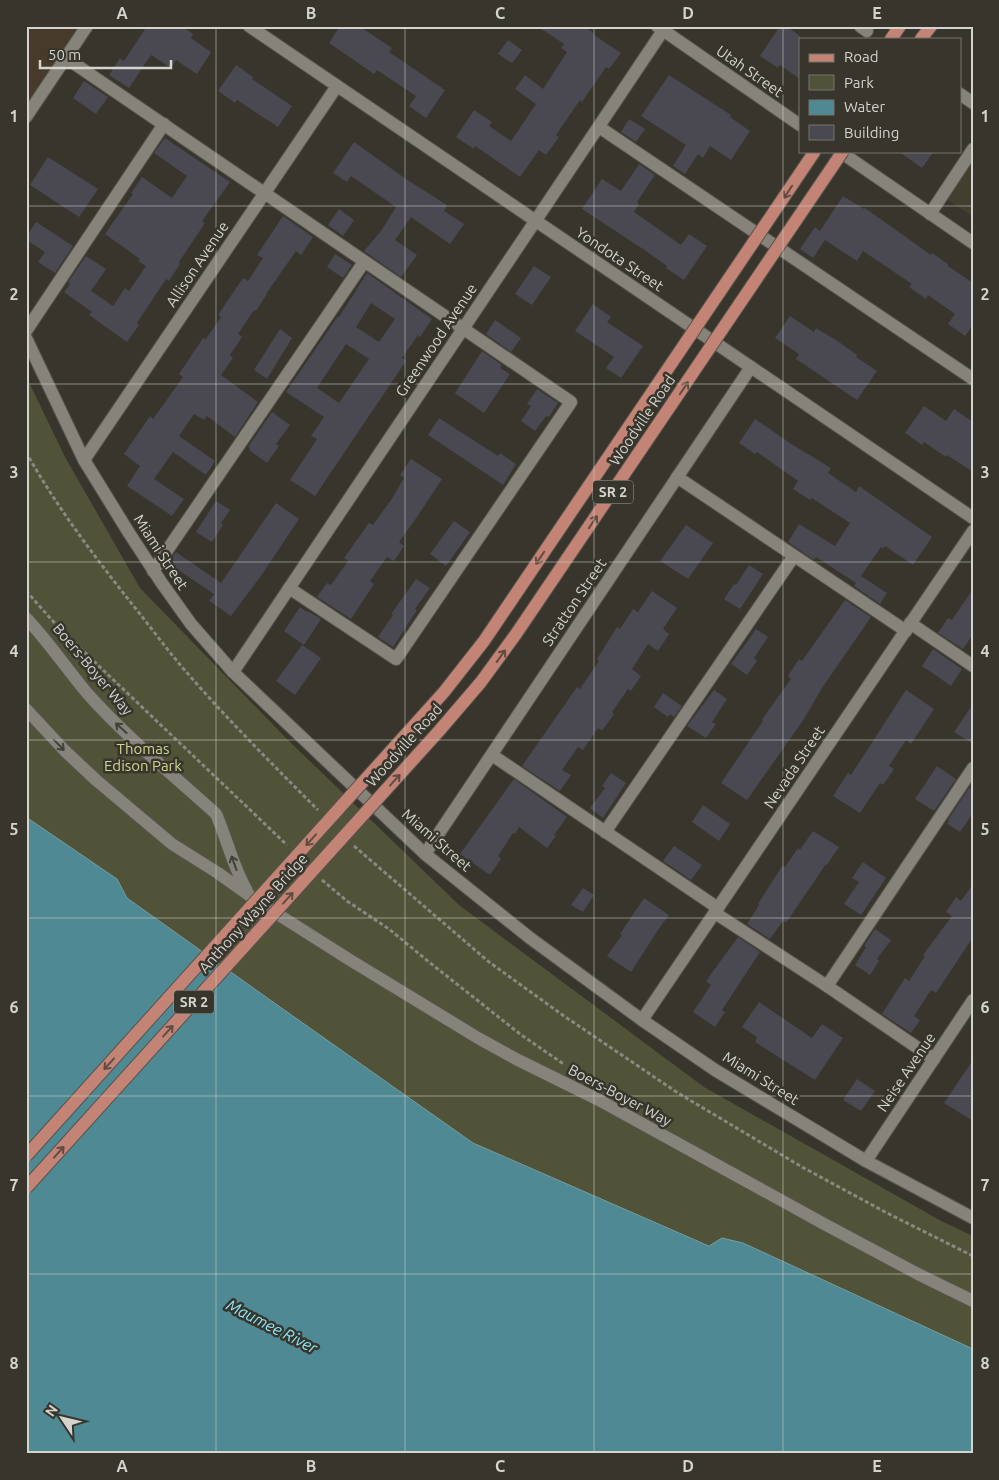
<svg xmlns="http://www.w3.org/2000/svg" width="999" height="1480" font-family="Ubuntu,sans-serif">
<rect width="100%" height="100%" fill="#37352c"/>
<path fill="#473a2b" d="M26 26H96L26 125Z"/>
<path fill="#423f30" d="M973 149V217L942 196Z"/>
<path fill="#515338" d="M26 376 65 457 140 588 288 740 459 905 704 1087 943 1222 973 1236V1349L743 1243 722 1238 710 1246 473 1143 273 1002 127 898 117 879 26 817Z"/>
<path fill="#4e8994" stroke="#769fa5" d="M26 817 117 879 127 898 273 1002 473 1143 709 1246 722 1238 743 1243 973 1349V1454H26Z"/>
<g fill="#4a4851" fill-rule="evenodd">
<path d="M147 26H181L193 34 191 38 211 52 197 74 176 60 171 68 151 55 129 88 109 75 120 58 124 61Z"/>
<path d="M340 26H359L392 48 389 52 445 90 426 118 409 106 416 96 377 70 374 74 329 43Z"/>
<path d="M537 26H584L595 34 594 35 621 53 609 69 606 67 582 102 580 100 556 135 559 137 546 155 539 150 520 177 475 146 474 149 456 137 474 110 492 122 489 126 511 141 536 104 515 89 525 75 543 89 567 52 561 48 564 44Z"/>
<path d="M780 26H786L800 36V79L780 65 778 68 760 56Z"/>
<path d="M508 40 522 50 512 63 498 54Z"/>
<path d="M236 65 253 77 252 79 292 106 278 127 237 100 235 103 218 91Z"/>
<path d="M669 75 731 115 730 117 750 131 731 160 710 146 703 158 698 154 685 174 673 166 686 145 641 116Z"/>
<path d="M84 81 108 97 96 114 73 98Z"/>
<path d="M629 119 645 129 636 142 621 132Z"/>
<path d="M165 138 230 182 202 221 205 223 179 262 180 264 169 281 166 279 137 323 139 325 127 342 89 315 92 312 64 292 70 284 68 282 86 256 106 269 91 291 113 306 125 288 129 291 146 266 138 261 140 259 105 234 133 194 131 193 142 177 172 198 187 176 154 153Z"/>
<path d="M354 142 406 179 447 205 444 211 464 224 450 244 411 217 395 240 417 255 401 277 364 251 381 231 396 207 351 176 347 182 333 173Z"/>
<path d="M898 151H934L922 168Z"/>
<path d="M48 157 98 189 79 217 30 185Z"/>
<path d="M639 164 655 175 637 202 639 204 634 212 681 245 689 234 707 246 684 280 666 268 667 266 646 251 582 209 602 179 621 191Z"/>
<path d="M843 196 864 209 865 208 931 255 932 253 948 264V266L973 283V325L965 336 948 324 955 314 928 295 926 299 909 287 912 284 863 251 857 261 825 240 813 258 800 249 815 227 820 231Z"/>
<path d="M339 209 354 220 343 236 328 225Z"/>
<path d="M283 216 313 237 301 255 296 251 266 294H267L256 311 254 310 238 334 242 337 230 355 233 358 221 375 258 402 235 437 207 416 204 420 194 414 179 436 215 461 206 475 173 452 154 479 184 499 172 516 127 486 140 466 124 454 150 416 153 419 183 377 179 374 203 338 206 339 221 317 218 315 243 278 248 281 263 258 257 255Z"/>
<path d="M36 222 73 246 55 273 38 262 45 252 26 240V237Z"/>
<path d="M335 254 352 265 343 278 327 267Z"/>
<path d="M534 266 551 277 532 305 515 294Z"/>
<path d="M367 273 432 319 420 337 418 335 402 358 406 361 315 496 290 480 317 439 311 436 324 417 286 392 338 316 339 317ZM371 303 395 319 379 342 356 327ZM346 344 369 359 339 403 317 388Z"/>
<path d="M593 304 611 317 607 322 643 346 621 378 606 368 614 357 575 331Z"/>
<path d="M790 316 814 332 816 328 839 342 857 355 856 357 877 371 857 400 796 359 799 354 775 338Z"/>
<path d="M495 320 521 338 511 352 486 334Z"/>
<path d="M280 329 292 338 267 379 254 370Z"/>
<path d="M482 351 502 365 500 368 510 374 484 413 455 393Z"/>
<path d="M537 389 558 403 549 417 546 416 535 431 521 421 531 406 527 404Z"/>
<path d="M924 406 946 421 954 409 973 422V472L947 455 946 457 924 442 922 445 905 433Z"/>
<path d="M272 412 290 425 276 444 279 446 267 463 249 450 250 448 248 447Z"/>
<path d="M439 418 498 456 500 453 516 464 503 485 428 435Z"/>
<path d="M755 419 793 445 831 468 828 473 856 492 859 486 932 537 913 565 885 546 883 549 881 547 861 576 887 593 880 604 854 586 856 583 816 557 814 560 788 542 799 524 835 546 850 523 812 498 810 500 793 489 798 481 757 452 755 454 739 443Z"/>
<path d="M411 459 442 479 417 517 399 542 404 546 394 561 387 557 370 581 374 584 351 619 317 597 327 583 331 585 348 561 344 558 369 523 373 525 391 500 404 478 400 475Z"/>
<path d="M216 501 230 510 221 523 223 525 212 542 196 532Z"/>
<path d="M276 503 299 519 263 573 231 616 209 601 214 594 168 563 176 552 221 583Z"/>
<path d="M454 521 470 532 446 566 430 554Z"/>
<path d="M686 525 713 543 688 579 660 561Z"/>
<path d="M749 565 763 574 740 609 724 599 734 584 736 585Z"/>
<path d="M416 579 430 588 415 609 417 610 393 647 378 637 393 615 391 614Z"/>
<path d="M973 589V634L963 649 938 633 948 618 952 620Z"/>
<path d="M652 591 677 608 663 629 669 634 658 651 648 644 632 669 641 676 631 691 628 689 612 712 614 714 602 731 598 728 583 750 578 747 562 770 571 775 560 791 522 766 577 687 580 689 599 661 597 659 617 627 620 629 633 609 638 612Z"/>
<path d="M845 600 871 617 822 688 804 719 747 800 721 783 763 721 762 720 773 704 791 679 788 676 799 659 802 661Z"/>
<path d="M300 607 307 612 308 611 321 619 304 645 284 631Z"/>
<path d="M756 629 768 637 754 658 757 661 747 675 731 664Z"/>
<path d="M302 645 321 658 295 695 276 681Z"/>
<path d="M933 649 962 669 951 686 922 666Z"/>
<path d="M714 690 727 699 712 722 716 724 706 738 687 726Z"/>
<path d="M906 690 934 709 911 744 906 740 889 766 894 769 883 785 880 783 860 813 833 796 848 773 851 775Z"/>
<path d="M663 693 682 706 674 717 670 714 668 717 654 707Z"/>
<path d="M973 704V744L954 732Z"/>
<path d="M937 766 956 779 934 811 915 799Z"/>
<path d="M611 773 626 783 603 818 590 808 605 788 602 786Z"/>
<path d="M514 779 567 817 554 835 556 836 547 848 519 827 515 834 513 833 498 856 501 859 490 875 460 854Z"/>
<path d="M969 788 973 790V813L960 832 947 824 949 821 948 820Z"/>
<path d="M703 805 730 824 719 841 692 822Z"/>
<path d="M813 831 839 847 827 865 826 864 786 923 783 921 770 939 747 924 759 905 758 904 782 866 785 867 798 848 800 850Z"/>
<path d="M674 846 702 865 691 880 663 861Z"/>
<path d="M863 862 886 878 861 915 844 904 859 882 852 878Z"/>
<path d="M973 884V937L936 993 931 990 914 1016 920 1020 911 1033 882 1014 905 978 909 981 925 956 923 955 952 916 946 912 956 897 961 901Z"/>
<path d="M583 888 594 895 583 912 571 905Z"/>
<path d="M644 898 669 915 658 930 631 972 607 956 622 935 620 934Z"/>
<path d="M875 929 891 940 877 959 879 961 870 975 855 965 866 947 864 946Z"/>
<path d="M738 937 760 952 722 1010 725 1012 715 1027 693 1012 711 985 706 981Z"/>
<path d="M759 1002 812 1038 822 1024 843 1038 815 1080 755 1042 757 1037 742 1027Z"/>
<path d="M973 1060V1121L944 1103Z"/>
<path d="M857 1079 875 1091 861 1111 843 1100Z"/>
</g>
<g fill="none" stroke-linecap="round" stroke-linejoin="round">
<defs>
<g id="minor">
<path d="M249 26 973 518"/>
<path d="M657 26 800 125"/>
<path d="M860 26 867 31"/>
<path d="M66 58 571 402 396 659 289 588"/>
<path d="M960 94 973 103"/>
<path d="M26 117 87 26"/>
<path d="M599 127 973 379"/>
<path d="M839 151 973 243"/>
<path d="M930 214 973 149"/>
<path d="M26 331 164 124"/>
<path d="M26 338 84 460 129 533 161 582 191 624 233 672 425 854 530 938 642 1020 715 1070 866 1161 973 1218"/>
<path d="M84 460 337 86"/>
<path d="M677 477 906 631"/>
<path d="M153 571 364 262"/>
<path d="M26 618C48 641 66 668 87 693 126 737 172 774 216 814 227 839 233 867 247 891"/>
<path d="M910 623 973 666"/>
<path d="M233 672 666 26"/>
<path d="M26 709 65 751 96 780 172 844 218 873 260 903 350 960 478 1038 516 1059 599 1100 826 1225 918 1274 973 1301"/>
<path d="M492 755 718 908"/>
<path d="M605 832 794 556"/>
<path d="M425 854 751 367"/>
<path d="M715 913 827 986 934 1059"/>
<path d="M827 986 973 768"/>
<path d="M642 1020 973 531"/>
<path d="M866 1161 973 1000"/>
</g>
<g id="major">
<path d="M891 39 900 26"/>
<path d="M921 39 931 26"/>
</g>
</defs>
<use href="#minor" stroke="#55544c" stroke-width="14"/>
<use href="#major" stroke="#55544c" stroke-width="14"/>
<g stroke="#8a8881" stroke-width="3" stroke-dasharray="4 2.5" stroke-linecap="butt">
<path d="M26 452C56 506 94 556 132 604 149 625 165 647 182 667 225 717 272 764 318 810"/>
<path d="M26 591 60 629 287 845"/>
<path d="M354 846 489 962 564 1016 678 1093 802 1167 887 1213 973 1256"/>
<path d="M322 880 347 901 389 929 429 962 520 1034 565 1065"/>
</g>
<use href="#minor" stroke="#86847a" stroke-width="12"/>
<use href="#major" stroke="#c38375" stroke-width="12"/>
<defs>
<g id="major-bridge">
<path d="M26 1156 444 692 484 641 815 151"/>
<path d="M26 1188 439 731 481 682 516 634 843 151"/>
</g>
</defs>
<use href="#major-bridge" stroke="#55544c" stroke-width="14" stroke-linecap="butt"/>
<use href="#major-bridge" stroke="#c38375" stroke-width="12"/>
</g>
<defs><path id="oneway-shaft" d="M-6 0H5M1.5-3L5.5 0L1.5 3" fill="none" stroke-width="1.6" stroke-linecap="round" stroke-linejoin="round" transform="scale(1.25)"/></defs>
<g stroke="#614c42">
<use href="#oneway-shaft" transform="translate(788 192) rotate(124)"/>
<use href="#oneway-shaft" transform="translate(684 388) rotate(-56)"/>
<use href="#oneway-shaft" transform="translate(593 522) rotate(-56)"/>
<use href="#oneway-shaft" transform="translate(540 558) rotate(124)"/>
<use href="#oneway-shaft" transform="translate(501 656) rotate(-54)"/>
<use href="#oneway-shaft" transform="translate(395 780) rotate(-48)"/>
<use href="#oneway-shaft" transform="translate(311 840) rotate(132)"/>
<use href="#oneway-shaft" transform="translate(288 898) rotate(-48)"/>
<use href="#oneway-shaft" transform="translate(168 1031) rotate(-48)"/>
<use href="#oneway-shaft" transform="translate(109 1064) rotate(132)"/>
<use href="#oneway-shaft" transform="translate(59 1152) rotate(-48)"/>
</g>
<g stroke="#434138">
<use href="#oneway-shaft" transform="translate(121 728) rotate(-138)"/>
<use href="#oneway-shaft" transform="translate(59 745) rotate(46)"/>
<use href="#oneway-shaft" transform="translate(234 863) rotate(-110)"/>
</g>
<path fill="none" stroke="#d4d3ce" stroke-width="1" stroke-opacity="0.55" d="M216 26V1454M405 26V1454M594 26V1454M783 26V1454M26 206H973M26 384H973M26 562H973M26 740H973M26 918H973M26 1096H973M26 1274H973"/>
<g text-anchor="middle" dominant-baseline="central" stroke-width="5" stroke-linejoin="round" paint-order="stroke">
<g fill="#37352c" stroke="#a5a49d" stroke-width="1">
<rect x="593" y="480.5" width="40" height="23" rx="4"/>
<rect x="174" y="990.5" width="40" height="23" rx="4"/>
</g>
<g font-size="14" font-weight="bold" fill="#d4d3ce">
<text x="613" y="492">SR 2</text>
<text x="194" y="1002">SR 2</text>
</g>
<g font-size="15" fill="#d4d3ce" stroke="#37352c">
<text transform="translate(750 71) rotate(35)">Utah Street</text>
<text transform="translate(620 259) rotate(34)">Yondota Street</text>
<text transform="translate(197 264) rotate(-56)">Allison Avenue</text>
<text transform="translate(436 340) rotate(-56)">Greenwood Avenue</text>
<text transform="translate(642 420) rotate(-56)">Woodville Road</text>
<text transform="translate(161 552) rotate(57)">Miami Street</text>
<text transform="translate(574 602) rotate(-56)">Stratton Street</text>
<text transform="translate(93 669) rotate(50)">Boers-Boyer Way</text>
<text transform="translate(404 745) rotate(-48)">Woodville Road</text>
<text transform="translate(794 767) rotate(-56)">Nevada Street</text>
<text transform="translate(437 840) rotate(41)">Miami Street</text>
<text transform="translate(253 913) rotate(-48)">Anthony Wayne Bridge</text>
<text transform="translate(906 1072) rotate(-56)">Neise Avenue</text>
<text transform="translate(761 1078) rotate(32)">Miami Street</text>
<text transform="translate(620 1095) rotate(28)">Boers-Boyer Way</text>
</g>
<g font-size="15" fill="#d0d68e" stroke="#37352c">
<text x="143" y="748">Thomas<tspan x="143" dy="17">Edison Park</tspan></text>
</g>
<g font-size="16" font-style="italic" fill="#8ae9fc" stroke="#37352c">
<text transform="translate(272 1326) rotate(27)">Maumee River</text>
</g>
</g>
<rect width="999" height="1480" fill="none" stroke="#37352c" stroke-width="55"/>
<rect x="799" y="38" width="162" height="115" fill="#37352c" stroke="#76746d"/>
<rect x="809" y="54" width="25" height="8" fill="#c38375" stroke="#76746d"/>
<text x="844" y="62" font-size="15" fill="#d4d3ce">Road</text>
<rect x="809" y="75" width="25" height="15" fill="#515338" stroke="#76746d"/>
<text x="844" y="88" font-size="15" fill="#d4d3ce">Park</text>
<rect x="809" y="100" width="25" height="15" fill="#4e8994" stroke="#76746d"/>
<text x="844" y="112" font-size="15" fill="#d4d3ce">Water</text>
<rect x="809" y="125" width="25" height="15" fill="#4a4851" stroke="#76746d"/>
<text x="844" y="138" font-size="15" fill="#d4d3ce">Building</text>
<g transform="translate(62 1418) rotate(305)" stroke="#37352c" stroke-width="4" paint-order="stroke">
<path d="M0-4L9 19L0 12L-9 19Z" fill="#d4d3ce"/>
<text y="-8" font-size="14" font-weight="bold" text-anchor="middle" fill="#d4d3ce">N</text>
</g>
<path d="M40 60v8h131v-8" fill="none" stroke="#d4d3ce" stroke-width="2.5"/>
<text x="48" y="60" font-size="15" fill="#d4d3ce" stroke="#37352c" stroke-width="4" paint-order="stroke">50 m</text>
<rect x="28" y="28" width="944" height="1424" fill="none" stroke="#d4d3ce" stroke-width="2"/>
<g font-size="16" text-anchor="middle" font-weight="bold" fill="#d4d3ce">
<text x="122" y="19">A</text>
<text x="311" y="19">B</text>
<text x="500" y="19">C</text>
<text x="688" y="19">D</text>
<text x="877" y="19">E</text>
<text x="14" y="122">1</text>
<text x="985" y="122">1</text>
<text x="14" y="300">2</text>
<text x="985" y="300">2</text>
<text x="14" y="478">3</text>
<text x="985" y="478">3</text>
<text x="14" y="657">4</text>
<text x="985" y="657">4</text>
<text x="14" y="835">5</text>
<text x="985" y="835">5</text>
<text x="14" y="1013">6</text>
<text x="985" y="1013">6</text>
<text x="14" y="1191">7</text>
<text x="985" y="1191">7</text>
<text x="14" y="1369">8</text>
<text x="985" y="1369">8</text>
<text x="122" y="1472">A</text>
<text x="311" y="1472">B</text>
<text x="500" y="1472">C</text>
<text x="688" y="1472">D</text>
<text x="877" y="1472">E</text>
</g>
</svg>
